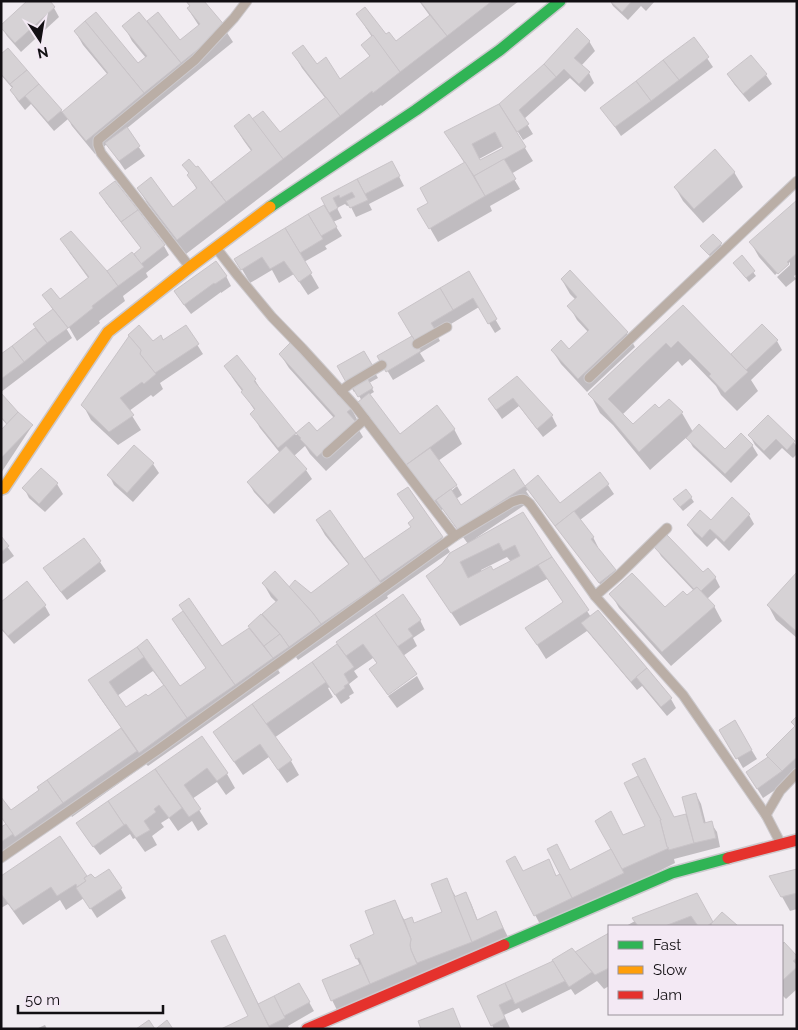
<svg xmlns="http://www.w3.org/2000/svg" width="798" height="1030" font-family="Raleway,sans-serif">
<rect width="100%" height="100%" fill="#f1ecf1"/>
<g fill="#0003" fill-rule="evenodd">
<path d="M186 1H203L224 28 233 42 126 129 145 156 125 170 107 144 95 154 72 126 68 119 54 131 31 104 25 110 17 100 11 90 13 89 1 75V55L8 50 63 113 108 75 83 45 75 31 138 65 146 58 132 41 124 26 147 23 158 14 180 41 199 26 188 9 190 7Z"/>
<path d="M419 1H519L382 106 381 105 186 254 147 203 139 189 173 208 197 190 184 165 210 184 252 152 244 141 235 127 252 120 279 134 326 99 302 68 294 54 317 65 340 80 370 57 363 45 372 37 366 28 358 14 395 43 430 16Z"/>
<path d="M610 1H655L646 11 641 6 628 20 613 6Z"/>
<path d="M54 8 59 17 21 52 7 36 1 26Z"/>
<path d="M694 39 713 67 621 136 602 108Z"/>
<path d="M589 41 595 51 581 66 589 73 594 83 585 92 570 78 524 119 533 134 523 140 516 129 514 130 533 161 511 174 520 189 490 206 492 211 438 242 419 209 430 203 465 164 446 133 498 106 545 65ZM503 146 505 149 480 162 479 159Z"/>
<path d="M751 56 766 75 772 84 749 102 734 84 728 75Z"/>
<path d="M392 163 404 186 369 204 372 210 356 217 350 205 347 206 345 204 337 208 342 218 333 222 342 236 325 246 327 249 304 262 319 288 308 295 294 274 279 283 272 270 250 283 236 259 326 205 323 199Z"/>
<path d="M734 172 743 187 703 223 683 201 675 187Z"/>
<path d="M115 182 164 246 169 255 146 273 148 277 123 296 125 301 99 321 100 323 77 341 66 322 63 323 72 338 1 392V356L37 329 53 310 44 295 59 301 89 279 70 253 62 239 106 273 142 249 106 203 101 193Z"/>
<path d="M797 201V274L794 276 796 279 786 287 777 277 790 265V262L775 275 759 257 751 243Z"/>
<path d="M721 244 723 248 712 259 702 246Z"/>
<path d="M742 257 756 276 749 282 737 267Z"/>
<path d="M570 272 627 333 635 347 587 392 561 364 552 350 569 351 588 332 577 320 569 306 576 300 570 294 562 280Z"/>
<path d="M468 273 501 329 495 333 479 307 436 333 440 341 420 353 425 361 393 380 379 357 413 336Z"/>
<path d="M226 276 231 286 221 293V292L191 314 181 301Z"/>
<path d="M683 306 735 359 732 354 777 341 782 350 751 380 758 391 737 411 721 395 716 386 690 359 682 366 678 361 622 415 633 426 682 413 693 432 726 451 752 445 758 455 731 483 693 447 687 437 650 470 613 425 600 413 590 394Z"/>
<path d="M186 327 203 354 160 383 163 389 153 397 151 395 129 411 141 430 118 445 91 420 83 405 153 342H163Z"/>
<path d="M363 352 378 378 369 383 374 392 369 395 400 435 454 429 462 444 438 461 450 489V492L457 486 462 495 456 499 461 506 513 471 524 487 538 477 560 505 599 474 608 485 614 494 580 520 593 537 598 547 597 548 615 571 620 580 606 592 528 490 526 491 532 500 476 538 477 539 523 514 551 558 591 617 671 699 676 708 667 716 642 686 637 690 587 631 546 659 527 629 564 603 547 579 460 626 436 590 468 544 443 509 440 511 368 417 360 403 362 401 356 391 354 392 339 367ZM507 557 511 562 493 571 482 572 481 570Z"/>
<path d="M280 354 351 408 359 423 356 425 363 437 326 471 310 454 305 446 294 456 306 470 312 479 274 514 254 492 248 482 280 453 260 428 252 414 255 411 242 391 234 380 225 366 237 357 255 380 264 395 296 435 309 424 317 433 334 418 289 368Z"/>
<path d="M517 378 552 416 557 426 543 437 519 406 502 419 489 400Z"/>
<path d="M1 395 17 413 32 426 1 473V432L7 425 1 418Z"/>
<path d="M768 417 794 442 797 447V454L793 458 782 448 770 460 755 445 750 436Z"/>
<path d="M153 464 159 473 133 502 114 485 109 475Z"/>
<path d="M41 470 57 484 63 494 45 512 29 498 24 488Z"/>
<path d="M408 489 442 538 450 552 387 596 388 598 298 660 292 651 274 663 280 673 148 766 146 764 72 817 69 812 1 855V829L7 825 10 812 122 729 98 695 90 681 147 641 180 688 207 669 182 634 173 620 184 612 222 648 251 628 262 616 277 603 271 597 263 583 289 588 311 595 349 565 325 535 317 521 364 561 413 527 415 520 399 495ZM153 671 164 686 148 698 126 709 117 696Z"/>
<path d="M686 490 694 502 683 511 677 504Z"/>
<path d="M749 515 754 524 729 551 716 538 707 547 694 534 688 525Z"/>
<path d="M1 538 14 556 3 564 1 562Z"/>
<path d="M83 540 100 562 106 571 67 600 50 578 45 569Z"/>
<path d="M656 547 703 574 715 577 720 587 707 599 714 606 722 621 671 666 619 608 611 594 665 609 687 597 694 591 661 556Z"/>
<path d="M797 574V638L776 620 768 605Z"/>
<path d="M1 604 45 606 50 615 14 644 1 629Z"/>
<path d="M420 620 425 630 413 638 417 646 403 656 415 674 387 694 371 669 378 665 373 658 354 671 358 677 349 684 354 693 349 696 350 698 341 704 330 687 328 688 333 697 274 738 291 761 299 775 287 783 269 757 243 775 223 746 214 732 339 645Z"/>
<path d="M417 676 424 689 397 708 388 696Z"/>
<path d="M797 717V771L784 784 763 798 753 782 769 758 767 755 795 727 792 722Z"/>
<path d="M735 722 757 759 743 768 721 730Z"/>
<path d="M202 738 227 774 235 788 226 795 217 782 192 799 208 824 198 831 192 821 178 831 169 818 161 823 164 827 152 836 157 845 145 852 135 838 133 839 130 834 100 855 83 833 109 802Z"/>
<path d="M640 777 674 818 688 814 696 794 701 804 706 824 711 823 717 832 720 847 674 859 675 863 543 930 507 861 523 872 548 861 557 877 612 850 623 836 646 826 625 784Z"/>
<path d="M60 838 87 878 121 889 126 898 97 918 84 898 66 910 60 900 23 925 8 904 1 908V877Z"/>
<path d="M797 870V909L790 911 771 877Z"/>
<path d="M446 880 456 897 466 894 471 903 478 921 496 913 508 937 337 1010 332 1000 360 965 357 959 376 935 394 902 405 921 412 919 415 924 444 912Z"/>
<path d="M702 904 713 924 722 913 736 926H699L698 925 695 926H626L635 921Z"/>
<path d="M609 935V986L604 989 597 981 575 995 571 989 522 1013 519 1008 504 1015 510 1028 494 1029 478 997 554 961 578 958 576 952Z"/>
<path d="M784 944 797 958V989L786 999 782 995V946Z"/>
<path d="M232 951 259 1005 299 984 314 1011 288 1026 289 1028 287 1029H224L249 1017Z"/>
<path d="M452 1009 461 1029H422Z"/>
<path d="M45 1025 47 1029H36Z"/>
</g>
<g fill="#d6d2d5" stroke="#c9c4c8" fill-rule="evenodd">
<path d="M27 1H50L55 7 15 43 1 28V25Z"/>
<path d="M186 1H204L226 27 181 63 147 21 158 12 180 40 200 24 187 8 190 6Z"/>
<path d="M420 1H492L447 36Z"/>
<path d="M610 1H632L622 12Z"/>
<path d="M365 7 386 34 389 32 396 41 430 15 447 36 400 72 356 14Z"/>
<path d="M96 12 138 63 147 56 122 26 139 12 181 63 144 93 85 21Z"/>
<path d="M85 21 144 93 86 141 62 112 108 73 74 31Z"/>
<path d="M577 28 590 41 574 58 590 72 579 84 564 69 556 77 544 64Z"/>
<path d="M373 35 400 72 373 93 372 91 340 116 292 53 303 45 317 64 326 57 340 79 370 56 361 45Z"/>
<path d="M694 37 709 57 679 80 663 60Z"/>
<path d="M8 48 27 70 10 84 1 74V54Z"/>
<path d="M751 55 767 74 743 94 727 74Z"/>
<path d="M663 60 679 80 651 101 636 81Z"/>
<path d="M544 64 556 77 519 110 529 124 517 132 499 104Z"/>
<path d="M27 70 39 84 19 101 10 90 13 87 10 84Z"/>
<path d="M636 81 651 101 615 127 600 108Z"/>
<path d="M39 84 62 110 48 122 25 96Z"/>
<path d="M326 97 340 116 283 159 252 119 263 111 280 132Z"/>
<path d="M499 104 526 147 474 176 444 132ZM495 132 503 148 480 160 472 144Z"/>
<path d="M249 114 283 159 226 202 211 182 252 150 234 126Z"/>
<path d="M127 127 140 146 119 161 105 143Z"/>
<path d="M715 149 735 172 694 209 674 187Z"/>
<path d="M189 159 196 167 198 166 226 202 177 240 137 188 151 177 173 207 197 188 187 175 189 173 182 165Z"/>
<path d="M504 159 516 179 485 196 474 176Z"/>
<path d="M392 161 400 176 365 194 357 179Z"/>
<path d="M465 162 485 196 429 229 417 209 428 203 420 188Z"/>
<path d="M357 179 368 200 350 208 346 201 355 197 352 192 340 198 339 195 333 198 338 208 329 213 321 198Z"/>
<path d="M115 181 138 210 121 222 99 193Z"/>
<path d="M797 200V253L787 262 789 264 778 274 749 242Z"/>
<path d="M324 205 337 227 321 236 308 214Z"/>
<path d="M138 210 165 245 141 264 134 254 141 248 121 222Z"/>
<path d="M308 214 323 239 300 253 285 228Z"/>
<path d="M285 228 312 273 299 282 284 261 270 269 262 257 241 270 234 259Z"/>
<path d="M71 231 107 271 118 286 92 306 93 308 68 328 42 295 51 288 60 299 89 277 60 239Z"/>
<path d="M713 234 722 243 709 255 700 246Z"/>
<path d="M132 252 144 267 118 286 107 271Z"/>
<path d="M742 255 755 271 746 278 733 263Z"/>
<path d="M216 261 227 276 215 284 214 283 184 305 174 291Z"/>
<path d="M570 270 628 332 578 379 551 350 561 340 569 349 589 330 567 306 577 297 561 279Z"/>
<path d="M469 271 497 319 488 324 473 298 453 310 440 288Z"/>
<path d="M440 288 453 310 431 323 436 331 416 343 398 313Z"/>
<path d="M683 305 748 372 725 393 709 376 711 374 678 341 671 348 666 343 608 399 633 424 655 404 659 408 669 399 683 412 639 452 600 406 588 394Z"/>
<path d="M53 309 68 328 47 343 33 324Z"/>
<path d="M762 324 778 340 746 370 731 354Z"/>
<path d="M139 325 153 341 161 335 163 340 186 325 199 344 155 373 140 354 141 350 128 335Z"/>
<path d="M35 328 47 343 24 362 12 346Z"/>
<path d="M129 336 141 350 140 354 156 374 144 384 142 382 120 398 134 415 109 432 81 405Z"/>
<path d="M412 336 421 351 386 372 377 356Z"/>
<path d="M292 341 352 408 347 412 356 422 317 457 300 439 301 438 296 433 309 422 317 431 335 416 279 354Z"/>
<path d="M12 346 24 362 1 379V354Z"/>
<path d="M364 351 374 368 347 384 337 366Z"/>
<path d="M237 355 256 379 254 381 296 433 278 448 250 414 255 409 241 392 243 390 224 366Z"/>
<path d="M517 376 553 415 537 429 513 398 496 410 488 399Z"/>
<path d="M367 378 373 388 358 397 352 387Z"/>
<path d="M1 393 18 412 7 424 1 417Z"/>
<path d="M369 393 400 434 437 405 455 429 406 465 358 402Z"/>
<path d="M18 412 33 425 1 458V430Z"/>
<path d="M768 415 795 441 787 450 776 439 764 451 748 435Z"/>
<path d="M699 424 725 449 741 433 753 445 725 474 686 438Z"/>
<path d="M134 445 154 463 127 493 107 475Z"/>
<path d="M286 446 307 469 268 505 247 482Z"/>
<path d="M430 448 457 485 433 502 406 465Z"/>
<path d="M41 468 58 483 39 504 22 488Z"/>
<path d="M514 469 525 486 458 530 436 500 451 489 461 505Z"/>
<path d="M600 472 609 484 555 526 525 486 538 475 560 503Z"/>
<path d="M408 487 443 537 380 581 364 559 411 527 408 523 414 518 397 494Z"/>
<path d="M686 489 692 497 680 507 673 499Z"/>
<path d="M732 497 750 514 724 542 710 529 702 538 687 525 700 510 711 520Z"/>
<path d="M330 510 381 583 321 624 312 612 289 587 295 580 311 593 349 564 316 520Z"/>
<path d="M574 511 594 537 591 539 616 570 599 583 555 526Z"/>
<path d="M523 512 552 557 451 613 426 576 442 564 450 553ZM499 543 503 551 515 545 520 556 493 570 491 566 468 578 460 562Z"/>
<path d="M667 535 703 572 708 568 716 577 701 591 697 587 694 589 654 547Z"/>
<path d="M1 536 9 546 1 552Z"/>
<path d="M84 538 101 561 61 592 43 568Z"/>
<path d="M552 557 589 610 537 645 525 628 563 602 538 565Z"/>
<path d="M275 571 312 612 321 624 289 647 280 634 262 614 278 600 262 583Z"/>
<path d="M797 572V632L767 605Z"/>
<path d="M632 573 665 607 683 591 687 595 697 587 715 606 662 652 609 594Z"/>
<path d="M27 581 46 605 8 636 1 628V602Z"/>
<path d="M403 594 421 620 408 629 413 636 397 647 375 614Z"/>
<path d="M189 598 222 646 249 628 273 658 235 685 179 605Z"/>
<path d="M598 610 647 668 631 682 581 623Z"/>
<path d="M183 611 235 685 187 718 137 647 147 639 180 686 206 668 172 619Z"/>
<path d="M261 614 280 634 264 646 248 626Z"/>
<path d="M375 614 417 674 388 695 369 669 377 663 363 644 346 656 336 642Z"/>
<path d="M280 634 289 647 273 658 264 646Z"/>
<path d="M337 644 354 667 344 674 349 683 344 686 345 688 335 695 312 662Z"/>
<path d="M137 647 144 657 109 682 126 707 146 694 148 696 164 685 187 718 139 753 88 680Z"/>
<path d="M312 662 326 682 266 724 252 704Z"/>
<path d="M647 668 672 698 661 707 636 677Z"/>
<path d="M252 704 292 760 278 770 260 744 234 762 213 732Z"/>
<path d="M797 716V757L782 771 766 755 795 726 791 722Z"/>
<path d="M735 720 752 750 736 759 719 730Z"/>
<path d="M121 728 137 751 63 803 47 780Z"/>
<path d="M202 736 228 773 217 781 207 768 184 785 201 809 189 817 155 769Z"/>
<path d="M768 757 782 771 757 789 746 772Z"/>
<path d="M645 758 674 817 686 814 694 843 669 850 667 847 660 820H661L632 764Z"/>
<path d="M155 769 182 808 169 818 159 805 154 809 156 812 144 821 150 830 136 838 126 824 124 825 108 801Z"/>
<path d="M638 776 661 820H660L667 847 669 848 622 869 595 821 611 811 623 835 645 826 624 783Z"/>
<path d="M47 780 63 803 15 837 1 817V797L11 810 39 790 37 787Z"/>
<path d="M696 793 704 823 712 821 716 838 694 843 682 797Z"/>
<path d="M108 801 124 825 93 847 76 823Z"/>
<path d="M6 824 13 834 1 842V827Z"/>
<path d="M60 836 87 876 84 878 86 881 77 887 76 884 57 896 51 887 14 911 1 894V876Z"/>
<path d="M557 844 570 870 611 849 624 873 572 898 547 849Z"/>
<path d="M515 856 523 871 549 859 556 876 560 874 572 898 534 916 506 861Z"/>
<path d="M109 869 122 888 90 909 76 888 86 881 84 878 91 874 95 878Z"/>
<path d="M797 869V893L781 897 769 876Z"/>
<path d="M447 878 472 942 417 963 411 950 410 945 411 939 404 920 412 917 414 923 442 912 431 884Z"/>
<path d="M466 892 477 920 496 911 503 928 472 942 454 897Z"/>
<path d="M697 893 713 922 707 926H698L691 916 665 926H638L632 918Z"/>
<path d="M395 900 411 939 410 945 411 950 417 964 370 984 359 958 356 959 350 945 374 934 365 911Z"/>
<path d="M722 912 738 926H713L711 924Z"/>
<path d="M609 933V968L595 975 575 952Z"/>
<path d="M225 935 258 1004 270 1029H221L248 1016 211 941Z"/>
<path d="M784 942 797 956V958L793 961 797 965V967L782 981V945Z"/>
<path d="M572 948 592 972 569 987 552 960Z"/>
<path d="M553 961 565 981 515 1004 505 983Z"/>
<path d="M361 964 370 984 331 1001 322 980Z"/>
<path d="M299 983 310 1002 284 1016 274 996Z"/>
<path d="M505 983 512 999 499 1005 505 1018 491 1026 477 996Z"/>
<path d="M274 996 285 1018 269 1026 258 1004Z"/>
<path d="M453 1008 461 1028 421 1029 418 1021Z"/>
<path d="M149 1020 155 1029H136Z"/>
<path d="M167 1020 173 1029H158L157 1028Z"/>
</g>
<g fill="none" stroke-linecap="round" stroke-linejoin="round">
<defs>
<g id="lane">
<path d="M217 249 238 276 272 317 302 348 355 406 455 536"/>
<path d="M189 266 101 153 98 145V140L195 60 234 18 247 1"/>
<path d="M417 344 447 327"/>
<path d="M589 378 797 181"/>
<path d="M341 391 350 384 382 365"/>
<path d="M327 453 365 419"/>
<path d="M595 596 619 575 667 528"/>
<path d="M766 815 780 791 797 773"/>
<path d="M1 858 159 749 455 536 512 502C521 499 523 497 530 504L595 596 683 695 766 815 780 842"/>
</g>
<g id="fast">
<path d="M270 207 416 110 500 50 560 1"/>
<path d="M504 945 672 873 728 858"/>
</g>
<path id="slow" d="M1 489 4 488 108 332 190 267 270 207"/>
<g id="jam">
<path d="M728 858 797 840"/>
<path d="M307 1029 504 945"/>
</g>
</defs>
<use href="#lane" stroke="#ccc9cd" stroke-width="11"/>
<use href="#fast" stroke="#ccc9cd" stroke-width="14"/>
<use href="#slow" stroke="#ccc9cd" stroke-width="14"/>
<use href="#jam" stroke="#ccc9cd" stroke-width="14"/>
<use href="#lane" stroke="#baaea6" stroke-width="9"/>
<use href="#fast" stroke="#30b455" stroke-width="11"/>
<use href="#slow" stroke="#ff9f0a" stroke-width="11"/>
<use href="#jam" stroke="#e5322d" stroke-width="11"/>
</g>
<rect width="798" height="1030" fill="none" stroke="#120f13" stroke-width="5"/>
<rect x="608" y="925" width="175" height="90" fill="#f3e9f4" stroke="#99929a"/>
<rect x="618" y="941" width="25" height="8" fill="#30b455" stroke="#99929a"/>
<text x="653" y="950" font-size="15" fill="#120f13">Fast</text>
<rect x="618" y="966" width="25" height="8" fill="#ff9f0a" stroke="#99929a"/>
<text x="653" y="975" font-size="15" fill="#120f13">Slow</text>
<rect x="618" y="991" width="25" height="8" fill="#e5322d" stroke="#99929a"/>
<text x="653" y="1000" font-size="15" fill="#120f13">Jam</text>
<g transform="translate(40 40) rotate(168)" stroke="#f3e9f4" stroke-width="4" paint-order="stroke">
<path d="M0-4L9 19L0 12L-9 19Z" fill="#120f13"/>
<text y="-8" font-size="14" font-weight="bold" text-anchor="middle" fill="#120f13">N</text>
</g>
<path d="M18 1005v8h145v-8" fill="none" stroke="#120f13" stroke-width="2.5"/>
<text x="25" y="1005" font-size="15" fill="#120f13" stroke="#f3e9f4" stroke-width="4" paint-order="stroke">50 m</text>
</svg>
